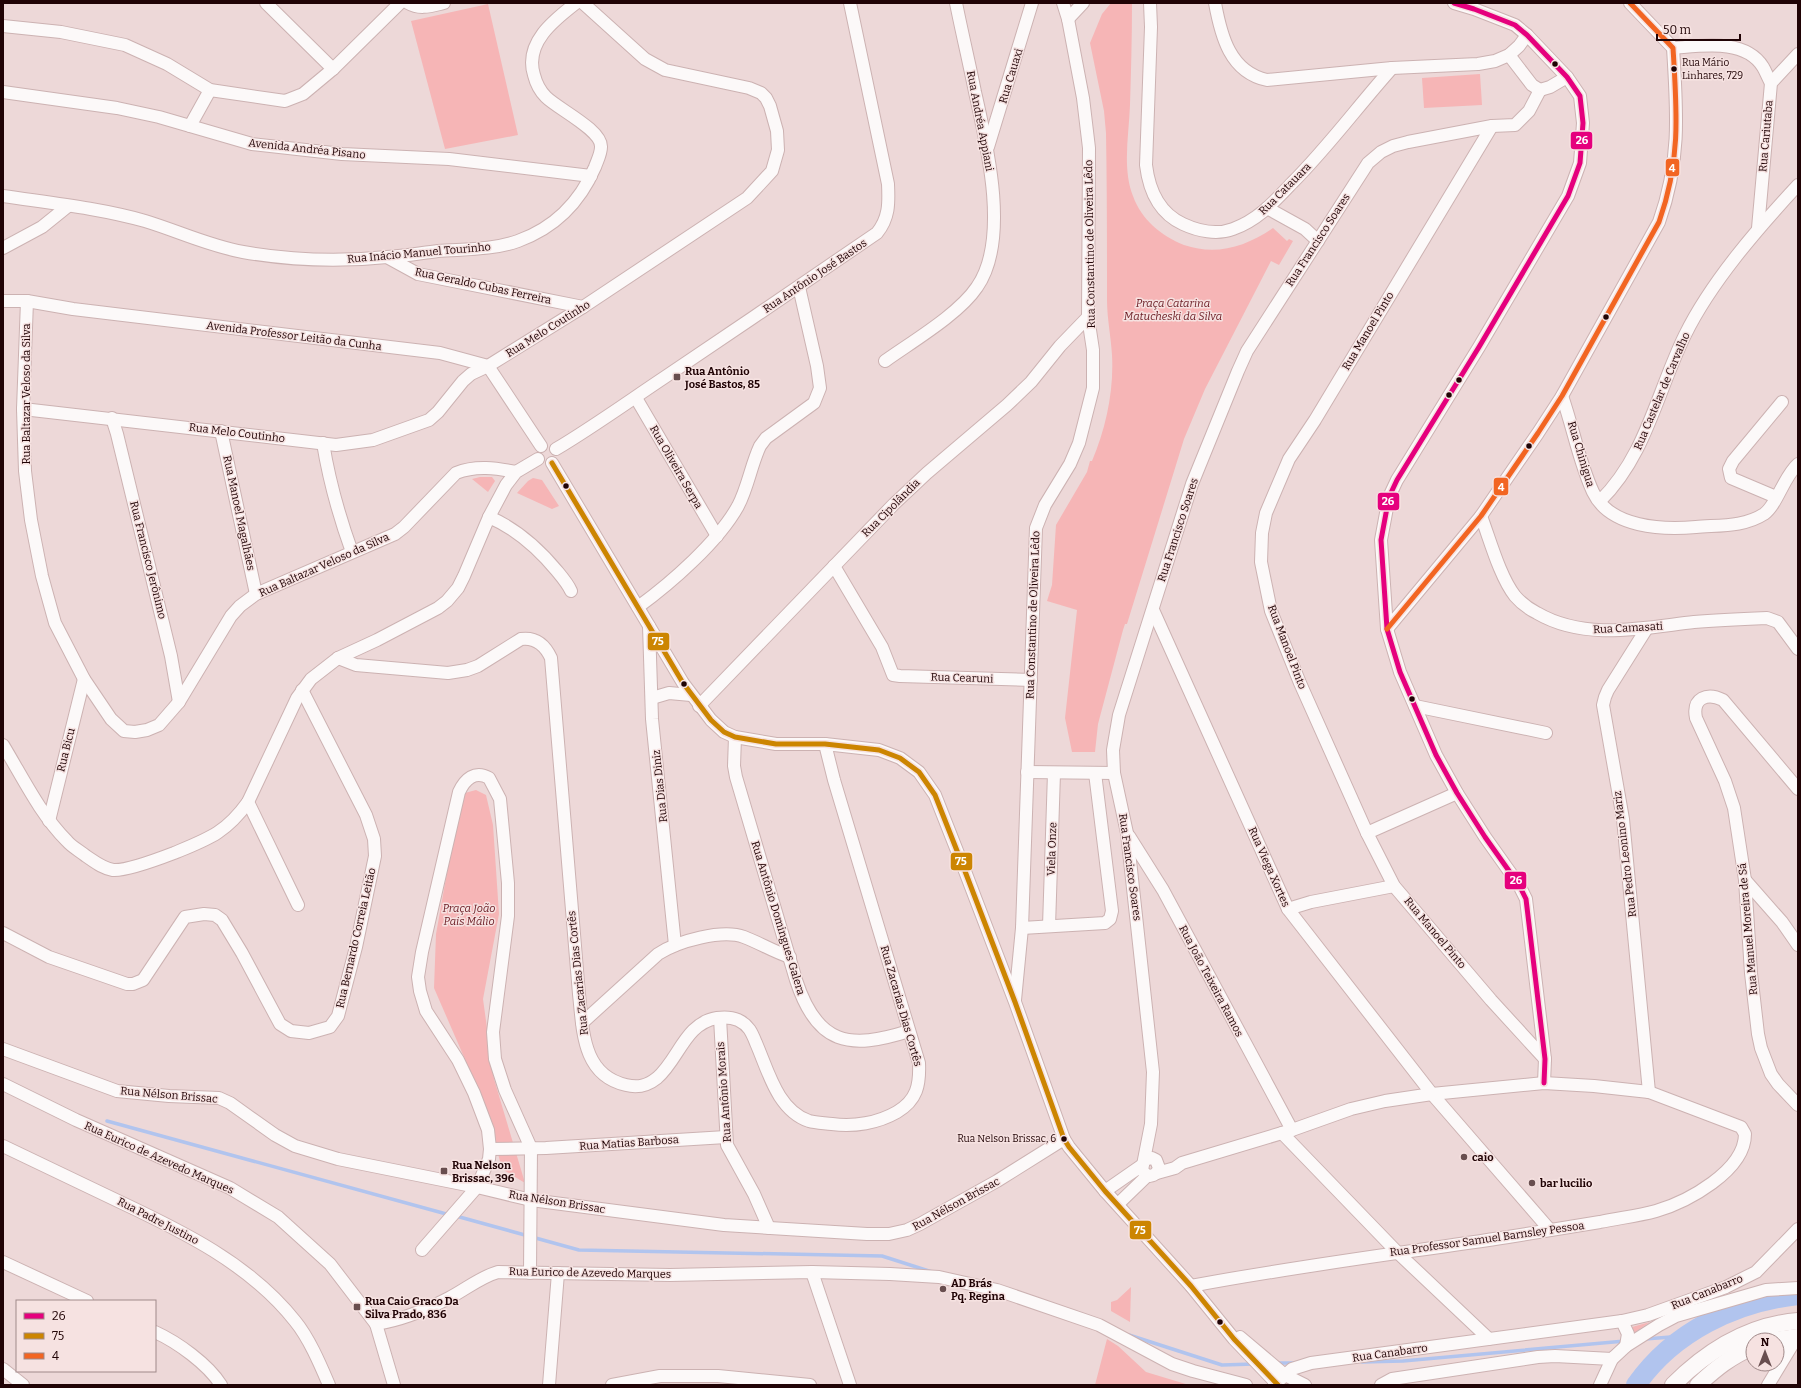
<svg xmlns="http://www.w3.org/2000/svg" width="1801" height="1388" font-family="Bitter,serif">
<rect width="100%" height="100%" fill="#edd8d8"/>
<g fill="#f6b5b6">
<path d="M1111 3 1132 4C1132 38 1131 71 1130 105 1129 134 1122 168 1133 196 1141 219 1161 236 1184 245 1216 256 1245 247 1273 228L1287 241 1289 239 1293 241 1279 265 1271 261 1205 389 1184 439 1127 624H1125L1123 630 1098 724 1095 752H1072L1065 718 1077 610 1047 601 1052 585 1056 525 1087 472 1090 461H1092C1106 428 1114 391 1112 355 1111 337 1107 318 1107 300 1107 245 1107 189 1106 133L1104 111 1090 43 1102 14Z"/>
<path d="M488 4 518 135 445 149 411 21Z"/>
<path d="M1480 74 1482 105 1424 108 1422 78Z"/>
<path d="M480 477H492L495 481 488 492 472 479Z"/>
<path d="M533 478 542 480 559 506 552 509 517 493 528 481Z"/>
<path d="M476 790 486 795 493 825 499 914 483 999 494 1079 525 1183 502 1169 490 1123 474 1080 434 988 436 934 461 794Z"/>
<path d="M1131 1287 1130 1322 1111 1311V1302L1117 1300Z"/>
<path d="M1650 1322 1634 1333 1632 1327Z"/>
<path d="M1107 1339 1118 1346 1146 1372 1189 1385H1095Z"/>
</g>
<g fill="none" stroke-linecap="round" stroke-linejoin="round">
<g stroke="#b1c4ee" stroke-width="3.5">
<path d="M107 1121 450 1215"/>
<path d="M456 1216 579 1250 882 1256 932 1272"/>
<path d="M1129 1335 1222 1365 1254 1364"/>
<path d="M1645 1339 1684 1336"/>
<path d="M1362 1362 1403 1361 1625 1341"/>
<path d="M1276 1363H1294"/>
</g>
<path stroke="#b1c4ee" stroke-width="20" d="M1636 1385C1673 1332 1735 1302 1798 1295"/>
<defs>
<g id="minor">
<path d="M266 3 333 69"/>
<path d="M408 3C420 10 431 6 444 3"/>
<path d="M1150 3 1151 27 1146 165C1149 190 1159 213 1183 224 1198 231 1217 235 1233 229 1258 220 1274 202 1292 183 1328 147 1358 106 1392 68"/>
<path d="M1215 3C1221 36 1230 72 1267 80L1392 68 1478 64 1495 61 1509 55 1519 46 1527 35"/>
<path d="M1454 3 1474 9 1515 25 1527 35 1567 77 1580 96 1583 123 1580 163 1568 196 1479 347 1397 480 1389 497 1381 540 1387 629 1400 672 1436 755 1457 793 1485 837 1519 885 1526 899 1545 1059 1544 1083"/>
<path d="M1068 19 1083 3"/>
<path d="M3 26 61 32 125 45 167 64 210 90 285 101 303 94 333 69 400 3"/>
<path d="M1673 48C1701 46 1745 38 1763 67 1766 72 1768 78 1771 83"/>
<path d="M1509 55 1532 85 1540 90"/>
<path d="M1540 90 1550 87 1567 77"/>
<path d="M3 92 117 108 159 117 252 144 342 154 449 159 591 176"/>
<path d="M190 126 210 90"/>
<path d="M1492 126 1315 420 1289 459 1266 513 1262 533 1261 562 1271 611 1300 683 1367 833 1394 886 1491 1000 1545 1059"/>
<path d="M988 147 1032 3"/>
<path d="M3 196C50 203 99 208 145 221 178 231 209 246 243 252 289 260 340 262 387 257 404 256 421 253 438 251 464 249 493 250 518 241 554 228 580 202 595 167 597 161 601 154 601 147 602 130 558 109 546 97 540 91 536 83 534 75 524 43 554 20 576 3"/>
<path d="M1267 208 1305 229 1318 241"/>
<path d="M1758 228 1771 83 1798 54"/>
<path d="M3 248 42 227 68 206"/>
<path d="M387 257 418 274 583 307"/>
<path d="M3 301H27L73 309 440 353 488 366 541 446"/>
<path d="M27 301 23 409 25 471 31 520 42 576 55 623 84 679 111 719 124 731 135 732 147 730 159 725 179 702 231 616 240 606 256 594 395 534 404 527 456 473C476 465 496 468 516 472"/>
<path d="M885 361C913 341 959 314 977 287 1010 240 987 145 975 92 969 62 962 33 956 3"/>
<path d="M1562 396C1573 427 1579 462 1593 492 1610 528 1663 530 1696 527 1719 525 1744 527 1764 514 1777 505 1784 476 1798 464"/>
<path d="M636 398 717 536"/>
<path d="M23 409 336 445 373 440 429 420 438 412 463 381 471 374 488 366 583 307 747 198 772 171 778 150 777 131 770 106 766 98 761 93 749 88 665 70 645 59 583 3"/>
<path d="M112 418 117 434 171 656 179 702"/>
<path d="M221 431 256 594"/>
<path d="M323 443C329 480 339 516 352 552"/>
<path d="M556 449C593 427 629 401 665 377 736 329 806 282 877 233 889 218 889 204 888 184L850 3"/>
<path d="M552 463 683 683 711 720 724 732 735 737 776 744H825L879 750 900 758 919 772 935 795 963 866 1015 1002 1064 1139 1069 1147 1105 1191 1191 1286 1234 1339 1278 1385"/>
<path d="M1776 497 1731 478 1729 469 1733 461 1782 402"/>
<path d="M1600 501C1646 456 1657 392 1685 335 1711 282 1758 228 1798 185"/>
<path d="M1481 516C1490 540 1500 577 1515 596 1521 603 1529 609 1537 613 1585 641 1642 628 1694 622 1719 620 1743 619 1767 618L1778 622 1798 649"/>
<path d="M489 517C517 529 538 548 557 571 562 577 568 584 571 591"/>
<path d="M834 566 882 647 893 675 900 676 1031 680"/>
<path d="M638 607C671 583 718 542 738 506 748 487 751 465 760 446L766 438 814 403 820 388 817 366 799 287"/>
<path d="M1153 610 1288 909 1432 1094 1550 1230"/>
<path d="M649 626 652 719 675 945"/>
<path d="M1647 628 1608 690 1605 697 1603 705 1623 819 1649 1092"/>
<path d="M1387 629 1481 516 1538 433 1562 396 1659 222C1681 160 1677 112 1673 48L1630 3"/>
<path d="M338 658 356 665 448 673 467 670 478 666 521 639C536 637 545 645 551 658L579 994C583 1030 582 1075 626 1085 638 1088 647 1086 657 1078 679 1059 685 1023 717 1018 724 1017 731 1017 738 1020 749 1025 752 1033 756 1043 768 1070 777 1110 809 1121 816 1123 825 1123 832 1124 854 1127 878 1123 897 1112 917 1100 920 1085 919 1063L834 780 825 744"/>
<path d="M652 698 669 693 691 695"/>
<path d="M699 706 894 504 927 473 1007 405 1031 382 1060 346 1088 317"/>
<path d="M1415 706 1546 733"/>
<path d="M735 737 734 766 736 777 796 980C817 1045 849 1050 909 1031"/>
<path d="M3 745C23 778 40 814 67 841 72 847 80 851 86 856 95 862 102 868 113 870 126 871 161 858 174 853 208 839 226 833 248 802L297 698 311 679 338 658 377 640 438 608 447 601 458 588 464 576 489 517 506 485 516 472 538 459"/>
<path d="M1027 772 1114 773"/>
<path d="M1798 789 1723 700C1707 692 1692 698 1696 718L1725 781 1734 808 1745 880 1751 973 1758 1034 1761 1048 1771 1074 1778 1084 1798 1105"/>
<path d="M248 802 298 905"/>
<path d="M49 821 84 679"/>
<path d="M1367 833 1457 793"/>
<path d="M1129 836 1163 890 1292 1130"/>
<path d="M1745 880 1782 922 1798 945"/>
<path d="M1288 909 1311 902 1394 886"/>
<path d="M1049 926 1054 773"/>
<path d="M1022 928 1105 923 1110 919 1112 911 1095 773"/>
<path d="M3 933 49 957 127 984H133L143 980 185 917 204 914 215 915 222 920 242 953 280 1024 291 1031 309 1033 330 1027 338 1016 356 947 375 856 374 839 366 815 302 690"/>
<path d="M1015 1000 1022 928 1036 528 1045 505 1070 464 1079 443 1093 388V350L1088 317 1089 148 1083 98 1068 19 1063 3"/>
<path d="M720 1018 727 1145 754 1194 769 1228"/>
<path d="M582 1023 658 954C678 941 722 929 744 937 760 943 774 952 790 957"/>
<path d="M3 1049 117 1091 169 1096 219 1098 230 1103 275 1135 295 1146 338 1159 477 1187 531 1200 724 1225 867 1234H889L907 1230 920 1224 997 1181 1064 1139"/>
<path d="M3 1084 76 1120 230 1188 278 1217 330 1264 376 1324C402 1320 426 1310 449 1298 465 1290 480 1277 498 1272L670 1275 812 1272 890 1274 939 1277 997 1290 1099 1325 1172 1364 1193 1371 1246 1385"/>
<path d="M1282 1133 1398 1253 1489 1339"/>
<path d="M3 1146C41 1164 80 1183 118 1201 182 1231 250 1264 295 1321 309 1338 320 1364 329 1385"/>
<path d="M490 1149 546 1148 726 1137"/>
<path d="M1144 1160 1152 1158 1156 1160 1159 1168C1157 1174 1154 1176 1147 1176L1142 1170 1151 1124 1153 1072 1127 833 1114 773 1113 750 1119 715 1192 484 1238 371 1247 351 1368 163 1381 152 1393 146 1408 142 1492 126 1515 125 1529 111 1540 90"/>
<path d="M1157 1173 1175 1168 1182 1163 1292 1130 1351 1109 1385 1101 1432 1094 1544 1083 1594 1086 1649 1092 1741 1127 1745 1134C1745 1171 1687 1202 1656 1211 1638 1216 1619 1218 1600 1222 1569 1227 1538 1232 1508 1237 1402 1253 1296 1266 1191 1286"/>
<path d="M1105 1191 1141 1166"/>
<path d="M1118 1204 1147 1176"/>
<path d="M422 1250 477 1187 489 1159 490 1149 488 1130 474 1093 458 1060 426 1011 420 991 418 977 422 952 459 792C465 779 475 770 489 778L500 799 508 883V916L493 1032 495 1059 505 1090 531 1148 530 1273"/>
<path d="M3 1262 87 1301"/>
<path d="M812 1272 850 1385"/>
<path d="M1622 1321 1628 1334 1626 1346"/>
<path d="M376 1324 394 1385"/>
<path d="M155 1332C177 1342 208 1364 221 1385"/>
<path d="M1240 1337 1285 1375 1305 1385"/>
<path d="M3 1369 23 1385"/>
<path d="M549 1385 558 1273"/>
<path d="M612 1385 660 1376H718L810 1385"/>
<path d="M1274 1385 1292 1369 1311 1363 1622 1321 1648 1315 1726 1287 1756 1272 1798 1229"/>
<path d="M1381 1385 1392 1379 1538 1357 1555 1356 1612 1359 1626 1346 1659 1325 1676 1316 1766 1290 1798 1288"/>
<path d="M1600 1385 1612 1359"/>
<path d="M1768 1385 1797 1337"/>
</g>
<g id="major">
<path d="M1774 1340 1798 1337"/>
<path d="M1673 1385C1708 1350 1748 1325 1798 1321"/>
<path d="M1698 1385C1715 1369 1731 1356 1753 1347"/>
</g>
</defs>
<use href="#minor" stroke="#ccb2b2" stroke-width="14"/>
<use href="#major" stroke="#ccb2b2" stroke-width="18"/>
<use href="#minor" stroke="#fcf9f9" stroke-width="12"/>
<use href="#major" stroke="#fcf9f9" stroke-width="16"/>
<defs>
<path id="bus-1" d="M1454 3 1474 9 1515 25 1527 35 1567 77 1580 96 1583 123 1580 163 1568 196 1479 347 1397 480 1389 497 1381 540 1387 629 1400 672 1436 755 1457 793 1485 837 1519 885 1526 899 1545 1059 1544 1083"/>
<path id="bus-2" d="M552 463 683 683 711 720 724 732 735 737 776 744H825L879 750 900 758 919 772 935 795 963 866 1015 1002 1064 1139 1069 1147 1105 1191 1191 1286 1234 1339 1278 1385"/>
<path id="bus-3" d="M1387 629 1481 516 1538 433 1562 396 1659 222C1681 160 1677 112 1673 48L1630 3"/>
</defs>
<use href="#bus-1" stroke="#f6e2e1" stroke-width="8"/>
<use href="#bus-2" stroke="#f6e2e1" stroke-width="8"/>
<use href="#bus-3" stroke="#f6e2e1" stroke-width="8"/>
<use href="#bus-1" stroke="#e5007d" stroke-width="5"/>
<use href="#bus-2" stroke="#cc8501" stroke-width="5"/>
<use href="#bus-3" stroke="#f26522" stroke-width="5"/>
</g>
<g fill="#200305" stroke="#f6e2e1" stroke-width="1.5">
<circle cx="1555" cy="64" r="3.5"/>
<circle cx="1674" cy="69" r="3.5"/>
<circle cx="1606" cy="317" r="3.5"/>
<circle cx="1459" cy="380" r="3.5"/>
<circle cx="1449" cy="395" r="3.5"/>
<circle cx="1529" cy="446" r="3.5"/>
<circle cx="566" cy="486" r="3.5"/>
<circle cx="684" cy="684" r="3.5"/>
<circle cx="1412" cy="699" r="3.5"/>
<circle cx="1064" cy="1139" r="3.5"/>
<circle cx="1220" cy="1322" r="3.5"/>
</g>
<g fill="#684e4f" stroke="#f6e2e1" stroke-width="1.5">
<rect x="673" y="373" width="8" height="8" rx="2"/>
<circle cx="1464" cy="1157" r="4"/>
<rect x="440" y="1167" width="8" height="8" rx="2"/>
<circle cx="1532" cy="1183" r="4"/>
<circle cx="943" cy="1289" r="4"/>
<rect x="353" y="1303" width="8" height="8" rx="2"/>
</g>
<g text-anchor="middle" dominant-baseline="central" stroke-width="3" stroke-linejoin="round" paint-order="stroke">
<g font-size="10" fill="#200305" stroke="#f6e2e1" text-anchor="start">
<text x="1682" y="63">Rua Mário<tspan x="1682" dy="13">Linhares, 729</tspan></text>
<text x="1056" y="1139" text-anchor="end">Rua Nelson Brissac, 6</text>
</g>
<g font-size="11" fill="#200305" stroke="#f6e2e1">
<text transform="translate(1011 76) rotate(-73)">Rua Cauaxi</text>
<text transform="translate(980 121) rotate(79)">Rua Andréa Appiani</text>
<text transform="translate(1766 136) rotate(-85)">Rua Cariutaba</text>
<text transform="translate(307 149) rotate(6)">Avenida Andréa Pisano</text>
<text transform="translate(1285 189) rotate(-45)">Rua Catauara</text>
<text transform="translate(1318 240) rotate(-57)">Rua Francisco Soares</text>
<text transform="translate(1090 244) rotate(-91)">Rua Constantino de Oliveira Lêdo</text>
<text transform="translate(419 253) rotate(-5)">Rua Inácio Manuel Tourinho</text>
<text transform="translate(815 276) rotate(-34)">Rua Antônio José Bastos</text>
<text transform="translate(483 286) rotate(12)">Rua Geraldo Cubas Ferreira</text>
<text transform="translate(548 329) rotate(-32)">Rua Melo Coutinho</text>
<text transform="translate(1368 331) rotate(-59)">Rua Manoel Pinto</text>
<text transform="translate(294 336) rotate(7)">Avenida Professor Leitão da Cunha</text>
<text transform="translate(1662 391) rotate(-67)">Rua Castelar de Carvalho</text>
<text transform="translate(26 394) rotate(-90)">Rua Baltazar Veloso da Silva</text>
<text transform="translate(237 433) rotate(7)">Rua Melo Coutinho</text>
<text transform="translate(1581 454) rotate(73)">Rua Chinigua</text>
<text transform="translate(676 467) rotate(60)">Rua Oliveira Serpa</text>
<text transform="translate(891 508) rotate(-45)">Rua Cipolândia</text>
<text transform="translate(239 513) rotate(78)">Rua Manoel Magalhães</text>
<text transform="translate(1178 530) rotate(-72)">Rua Francisco Soares</text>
<text transform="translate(148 560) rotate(76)">Rua Francisco Jerônimo</text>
<text transform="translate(324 565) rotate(-24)">Rua Baltazar Veloso da Silva</text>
<text transform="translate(1033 615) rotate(-88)">Rua Constantino de Oliveira Lêdo</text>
<text transform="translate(1628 628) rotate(-3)">Rua Camasati</text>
<text transform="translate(1287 647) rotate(69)">Rua Manoel Pinto</text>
<text transform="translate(962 678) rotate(2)">Rua Cearuni</text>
<text transform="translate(66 750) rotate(-76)">Rua Bicu</text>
<text transform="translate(660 786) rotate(-96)">Rua Dias Diniz</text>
<text transform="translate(1052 849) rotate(-88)">Viela Onze</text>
<text transform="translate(1625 854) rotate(-97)">Rua Pedro Leonino Mariz</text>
<text transform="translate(1130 867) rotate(82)">Rua Francisco Soares</text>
<text transform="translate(1269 867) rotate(66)">Rua Viega Xortes</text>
<text transform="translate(778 918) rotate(73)">Rua Antônio Domingues Galera</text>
<text transform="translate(1748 929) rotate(-95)">Rua Manuel Moreira de Sá</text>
<text transform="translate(1435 933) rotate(50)">Rua Manoel Pinto</text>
<text transform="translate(356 938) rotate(-77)">Rua Bernardo Correia Leitão</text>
<text transform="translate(578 973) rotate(-96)">Rua Zacarias Dias Cortês</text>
<text transform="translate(1211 981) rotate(62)">Rua João Teixeira Ramos</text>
<text transform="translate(901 1006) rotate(74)">Rua Zacarias Dias Cortês</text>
<text transform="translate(724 1092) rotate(-94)">Rua Antônio Morais</text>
<text transform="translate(169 1095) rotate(5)">Rua Nélson Brissac</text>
<text transform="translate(629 1143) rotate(-4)">Rua Matias Barbosa</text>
<text transform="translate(159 1158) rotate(24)">Rua Eurico de Azevedo Marques</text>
<text transform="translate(557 1202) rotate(9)">Rua Nélson Brissac</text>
<text transform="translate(956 1204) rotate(-29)">Rua Nélson Brissac</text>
<text transform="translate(158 1221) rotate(27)">Rua Padre Justino</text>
<text transform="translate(1487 1239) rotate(-8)">Rua Professor Samuel Barnsley Pessoa</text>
<text transform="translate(590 1273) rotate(1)">Rua Eurico de Azevedo Marques</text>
<text transform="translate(1707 1292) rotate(-22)">Rua Canabarro</text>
<text transform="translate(1390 1353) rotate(-8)">Rua Canabarro</text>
</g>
<g font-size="11" font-style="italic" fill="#6a1a22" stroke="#f6e2e1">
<text x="1173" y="303">Praça Catarina<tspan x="1173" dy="13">Matucheski da Silva</tspan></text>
<text x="469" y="908">Praça João<tspan x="469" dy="13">Pais Málio</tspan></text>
</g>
<g font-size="11" font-weight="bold" fill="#200305" stroke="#f6e2e1" text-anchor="start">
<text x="685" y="371">Rua Antônio<tspan x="685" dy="13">José Bastos, 85</tspan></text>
<text x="1472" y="1157">caio</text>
<text x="452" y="1165">Rua Nelson<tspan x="452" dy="13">Brissac, 396</tspan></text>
<text x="1540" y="1183">bar lucilio</text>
<text x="951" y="1283">AD Brás<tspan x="951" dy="13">Pq. Regina</tspan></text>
<text x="365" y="1301">Rua Caio Graco Da<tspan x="365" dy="13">Silva Prado, 836</tspan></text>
</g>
</g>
<g stroke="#f6e2e1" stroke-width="1.5">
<rect x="1570" y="131" width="23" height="19" rx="4" fill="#e5007d"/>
<rect x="1665" y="158" width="15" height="19" rx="4" fill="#f26522"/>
<rect x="1493" y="477" width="16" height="19" rx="4" fill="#f26522"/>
<rect x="1377" y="492" width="23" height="19" rx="4" fill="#e5007d"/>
<rect x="647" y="632" width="23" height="19" rx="4" fill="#cc8501"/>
<rect x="950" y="852" width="23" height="19" rx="4" fill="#cc8501"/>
<rect x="1504" y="871" width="23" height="19" rx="4" fill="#e5007d"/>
<rect x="1129" y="1220" width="23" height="20" rx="4" fill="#cc8501"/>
</g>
<g font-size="11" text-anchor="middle" font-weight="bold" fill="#fff">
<text x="1582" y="144">26</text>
<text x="1672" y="172">4</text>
<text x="1501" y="491">4</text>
<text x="1388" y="505">26</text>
<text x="658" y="645">75</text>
<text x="961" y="865">75</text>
<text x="1516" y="884">26</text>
<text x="1140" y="1234">75</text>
</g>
<rect width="1801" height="1388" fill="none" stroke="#200305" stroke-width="8"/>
<rect x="16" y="1300" width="140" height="72" fill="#f6e2e1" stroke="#a08989"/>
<rect x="24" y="1313" width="20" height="6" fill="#e5007d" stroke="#a08989"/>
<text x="52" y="1320" font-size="12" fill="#200305">26</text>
<rect x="24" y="1333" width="20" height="6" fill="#cc8501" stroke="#a08989"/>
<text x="52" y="1340" font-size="12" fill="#200305">75</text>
<rect x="24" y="1353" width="20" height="6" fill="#f26522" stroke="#a08989"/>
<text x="52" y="1360" font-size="12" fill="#200305">4</text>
<g transform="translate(1765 1352)"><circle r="19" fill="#f6e2e1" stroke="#a08989"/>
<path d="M0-3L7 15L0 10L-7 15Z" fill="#684e4f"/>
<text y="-6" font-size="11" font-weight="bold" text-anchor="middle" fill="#200305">N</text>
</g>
<path d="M1657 34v6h83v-6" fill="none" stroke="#200305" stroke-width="2"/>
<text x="1663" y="34" font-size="12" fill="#200305" stroke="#f6e2e1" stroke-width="3" paint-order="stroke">50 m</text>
</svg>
